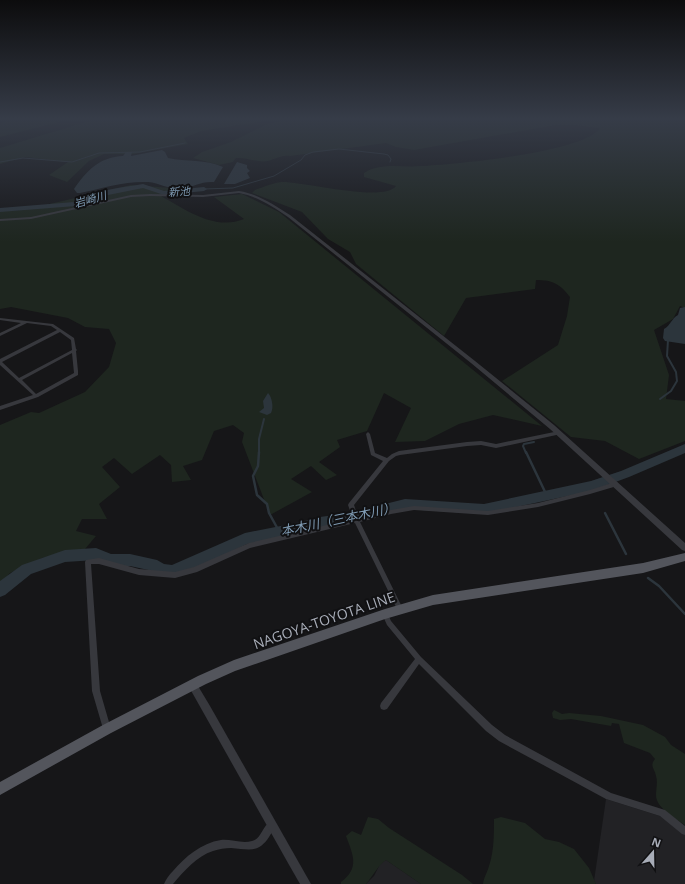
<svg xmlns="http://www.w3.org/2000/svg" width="685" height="884" font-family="'Open Sans','Noto Sans JP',sans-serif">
<rect width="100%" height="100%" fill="#161618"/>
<g fill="#222225">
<path d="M606 799 663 817 685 834V884H596L594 881Z"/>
<path d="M386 860 421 884H366L374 876 380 864Z"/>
</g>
<g fill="#1e261f">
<path d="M11 118H75L0 137V124Z"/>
<path d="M99 118H284L201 131 184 138 188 144 133 154H104L89 161 67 182 49 175 68 162 25 157 0 164V148Z"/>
<path d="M298 118 685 119V308L680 306 673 319 654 330 669 375 666 399 685 401V441L639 459 605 441 571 437 502 381 558 345 567 316 570 297C560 284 553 280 536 280L535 289 466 298 444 336 356 264 350 252 328 239 302 212 252 193 255 190C263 187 273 183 281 182 303 181 383 203 396 186L364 177V173C381 162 403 168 421 166 454 164 583 153 600 128L573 125H556L414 150 396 147 386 143 290 156C281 155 276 159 268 161 257 163 247 157 236 158L233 162 219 165 193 158 202 152 231 142 267 124Z"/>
<path d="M131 185 172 188 161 196C186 210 215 231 244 219L214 197 242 194 279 212 542 426 493 415 459 424 425 441 395 442 411 408 384 393 367 431 337 440 340 447 319 462 337 475 326 480 311 466 291 479 312 492 270 515 242 442 244 433 233 425 214 431 202 460 183 466 191 480 172 482 171 465 160 455 132 474 114 458 102 467 120 487 99 504 107 519H82L76 531 96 536 85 549 42 558 10 573 0 584V425L31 412 39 413 85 392 109 367 116 343 109 329 85 327 68 318 11 307 0 309V211L24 210Z"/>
<path d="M554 710 562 714 569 713 601 716 643 725 665 737 671 745 685 754V825C675 818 656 808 656 795 656 789 658 782 656 776 655 769 649 766 655 759L650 753 624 743 619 724 612 723 611 726 571 719 560 720 553 718 552 713Z"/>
<path d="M368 817 378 819 389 828 462 875 473 884H421L386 860C378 865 373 876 366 884H341V882C360 868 353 855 346 836L352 831 361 835Z"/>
<path d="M501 817 525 823 545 839 559 842 574 849 589 868 596 884H483C484 877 487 873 489 866 494 852 494 834 494 819Z"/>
</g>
<g fill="#2c353c">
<path d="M162 150 165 152 168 158C186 162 206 159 223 167L214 182C201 181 194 187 181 189 170 190 160 183 148 182 125 181 103 188 80 193H77L74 189C87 170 100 157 123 156L126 152H132L131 156Z"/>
<path d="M237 162 247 165V168L250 171 247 173 250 178 235 184H224Z"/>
<path d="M685 307V344L665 341 663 338 664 329C671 325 671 319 678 315L680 308Z"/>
<path d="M268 393C272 397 274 408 271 413L267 415 259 412 264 408 263 401Z"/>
</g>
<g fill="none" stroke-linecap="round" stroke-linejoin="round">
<g stroke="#2c353c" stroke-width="1">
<path d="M0 162 23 158 72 162 99 153 140 152 185 143"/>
<path d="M204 189 233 188 274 176 301 160 305 155 313 152 339 149 384 154 388 155 391 159 390 162"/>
</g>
<g stroke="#2c353c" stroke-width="2">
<path d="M660 399 671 391 677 381 676 372 667 356 668 340"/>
<path d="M259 453V439L264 419"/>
<path d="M526 453 523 446 524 444 534 442"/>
</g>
<g stroke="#2c353c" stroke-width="2.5">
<path d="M259 452 258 466 253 476 257 495 267 504 269 513 280 533"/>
<path d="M526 452 547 496"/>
<path d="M605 513 626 554"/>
<path d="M648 578 659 586 685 614"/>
</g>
<g fill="#2c353c" fill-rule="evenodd">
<path d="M143 184 164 191 204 187 207 189 204 191 164 195 143 188 88 199 76 206 0 212V208L74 202C94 190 120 188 143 184Z"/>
<path d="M685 444V453L629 477 591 491 484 514 405 509 349 523 320 527 301 534 247 544 212 561 193 568 181 575 172 577 160 576 155 574 153 571 130 566H111L96 560 65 562 31 574 5 595 0 597V581L22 565 65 550 96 548 111 554H130L157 560 164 564 172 565 245 533 301 522 320 517 349 513 405 499 484 504 591 481 621 471Z"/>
</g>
<g fill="#37383d" fill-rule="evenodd">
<path d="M0 318 53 324 74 338 76 349 77 350 76 351 78 371V375L38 397 0 410V406L33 395 0 365V359L57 330 51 326 27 323 0 336V333L21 323 0 320ZM60 332 71 340 72 350 19 378 2 362ZM72 353 74 373 36 394 22 380Z"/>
<path d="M559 431 561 432V434L496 448 481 445 467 446 400 455 396 456 389 461 354 505 358 517 391 510 414 506 488 511 538 503 590 490 615 482H617L618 484 617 486 590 494 538 507 488 515 414 510 391 514 360 522 402 607 403 609 402 611 400 612 398 611 355 523 250 548 197 572 175 578 139 575 99 564H91L100 691 111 729 110 732 107 733 104 732 92 691 85 562 86 560 99 558 139 569 175 572 194 567 249 543 353 519 348 505 349 503 383 461 371 455 366 434 368 432 370 434 375 453 387 458 392 454 399 451 467 442 481 441 496 444Z"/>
<path d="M385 611 387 612 391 621 421 657 492 725 505 735 611 793 665 810 685 826V835L682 834 660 816 606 799 499 741 486 731 419 664 387 709 384 710 381 709 380 706 381 703 415 659 387 625 382 614 383 612Z"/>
<path d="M271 822 274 823 275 826C274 830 271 833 269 837 258 854 248 849 231 848 225 848 219 849 213 851 197 856 184 871 173 884H164C166 879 169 875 173 871 185 857 201 843 221 840 231 839 242 844 252 841 262 839 262 825 271 822Z"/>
</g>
<g fill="#37383d" fill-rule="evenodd">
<path d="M239 191C258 194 274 205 290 215L475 361 554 425 685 543V551L682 550 550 429 471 363 288 217C273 207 257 196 239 193L203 197 150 196 131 197 31 219 0 221V219L31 217 131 195 150 194 203 195Z"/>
<path d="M192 680 195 681 210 706 311 884H300L288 863 189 687 188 684 189 681Z"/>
</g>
<path fill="#53555c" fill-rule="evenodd" d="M685 553V561L643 573 433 605 385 619 235 671 206 684 111 733 0 795V782L103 725 198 676 234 660 385 609 433 595 643 563Z"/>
</g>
<linearGradient id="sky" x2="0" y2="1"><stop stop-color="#0c0c0d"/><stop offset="0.49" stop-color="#363c48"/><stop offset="1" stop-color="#363c48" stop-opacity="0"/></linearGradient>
<rect width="685" height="242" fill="url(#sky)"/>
<g text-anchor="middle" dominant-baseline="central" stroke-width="4" stroke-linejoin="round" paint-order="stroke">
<g font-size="11" font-style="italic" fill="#7f9bb3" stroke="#111113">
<text transform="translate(179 191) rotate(-4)">新池</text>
<text transform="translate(90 199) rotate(-16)">岩崎川</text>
</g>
<g font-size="13" font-style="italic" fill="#7f9bb3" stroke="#111113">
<text transform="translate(338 519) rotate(-12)">本木川（三本木川）</text>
</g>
<g font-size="14" fill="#a8adb8" stroke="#111113">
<text transform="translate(324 620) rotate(-19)">NAGOYA-TOYOTA LINE</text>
</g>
</g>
<g transform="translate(653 852) rotate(20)" stroke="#111113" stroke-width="3" paint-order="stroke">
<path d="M0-3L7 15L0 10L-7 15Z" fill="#a8adb8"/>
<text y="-6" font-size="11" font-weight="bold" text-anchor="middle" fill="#a8adb8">N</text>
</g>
</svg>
